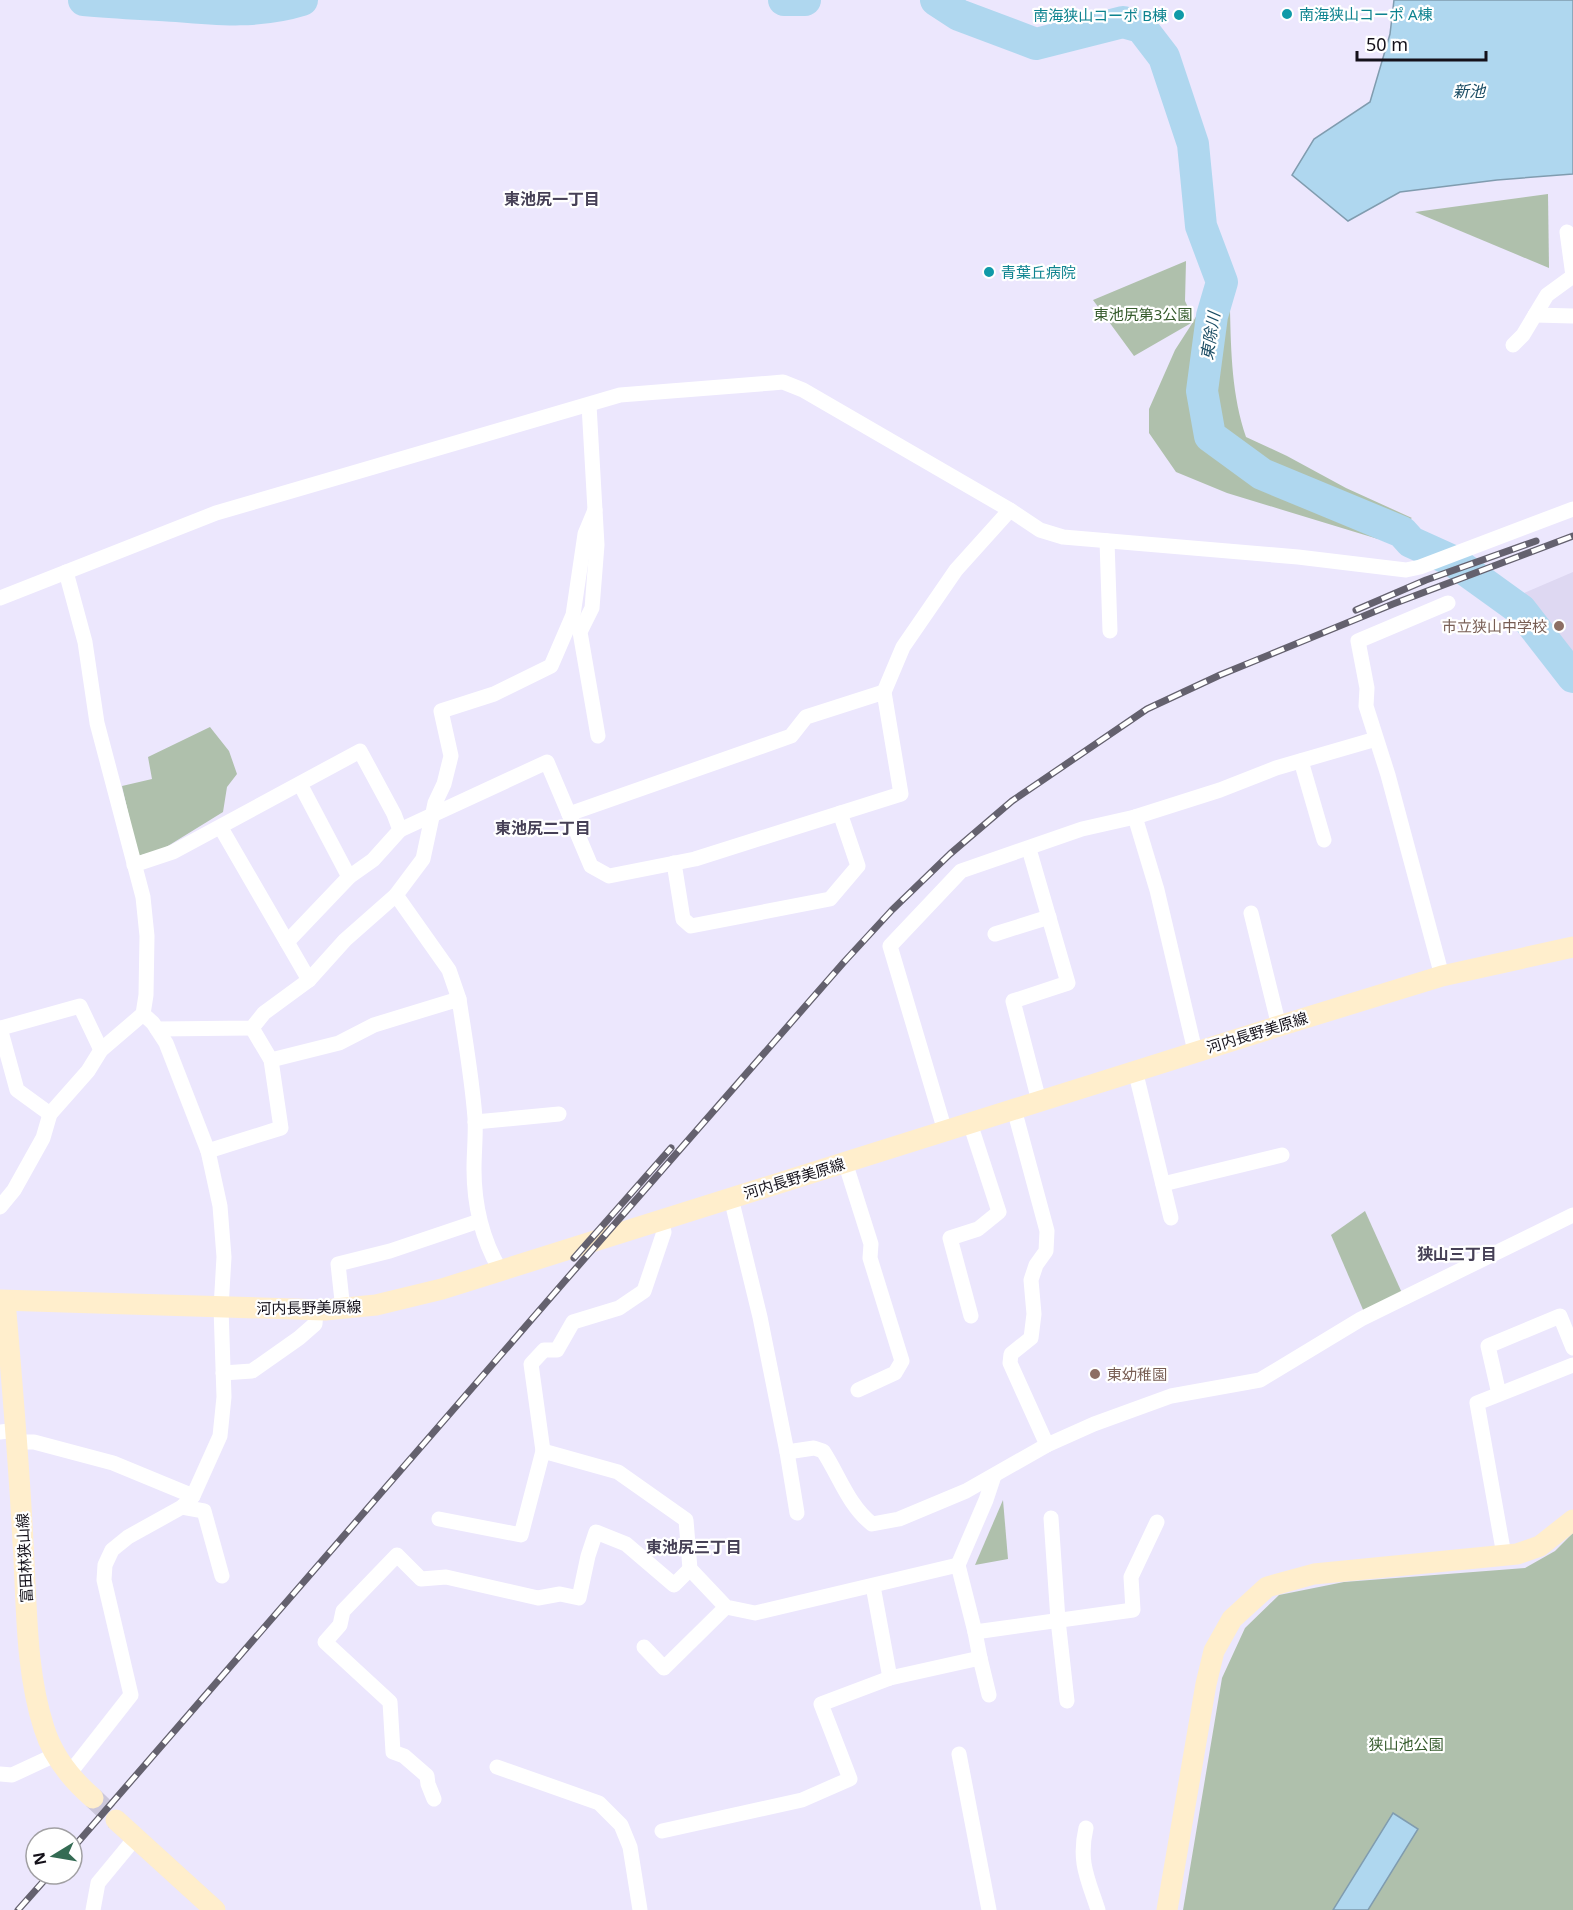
<svg xmlns="http://www.w3.org/2000/svg" width="1573" height="1910" font-family="'Noto Sans','Noto Sans JP',sans-serif">
<rect width="100%" height="100%" fill="#ece7fd"/>
<path fill="#ded8f2" d="M1573 572V657L1517 596Z"/>
<g fill="#afc0ac">
<path d="M1548 194 1549 268 1415 212Z"/>
<path d="M1186 261 1185 301 1194 320 1205 301 1230 310C1231 353 1232 396 1246 437L1287 456 1346 488 1412 518 1378 539 1227 493 1176 472 1149 433V409L1175 350 1193 322 1134 356 1093 300Z"/>
<path d="M210 727 229 751 237 774 227 787 223 812 163 849 138 856 122 786 152 779 148 757Z"/>
<path d="M1365 1211 1402 1293 1364 1312 1331 1235Z"/>
<path d="M1003 1500 1008 1559 975 1565Z"/>
<path d="M1573 1533V1910H1183L1222 1678 1245 1628 1279 1595 1344 1582 1525 1568 1555 1551Z"/>
</g>
<g fill="#afd7ef" stroke="#809caf" stroke-width="1.5">
<path d="M1394 0H1573V174L1497 180 1400 192 1348 221 1292 175 1314 139 1370 102 1390 34Z"/>
<path d="M1393 1813 1418 1829 1368 1910H1333Z"/>
</g>
<g fill="none" stroke-linecap="round" stroke-linejoin="round">
<g stroke="#afd7ef" stroke-width="32">
<path d="M84 0C115 3 146 4 177 6 220 10 260 13 302 0"/>
<path d="M784 0H805"/>
<path d="M936 0 959 15 1036 44 1123 22 1141 27 1164 57 1193 144 1201 226 1222 282 1212 316 1202 391 1210 436 1262 474 1402 532 1411 542 1453 561 1521 610 1573 677"/>
</g>
<path stroke="#ccc7db" stroke-width="21" stroke-dasharray="21 10" stroke-linecap="butt" d="M93 1798 116 1820"/>
<g stroke="#fff" stroke-width="15">
<path d="M1567 232 1573 276"/>
<path d="M1535 315 1573 316"/>
<path d="M1513 345 1523 335 1547 295 1573 276"/>
<path d="M589 405 597 545 592 608 580 632 598 736"/>
<path d="M1107 541 1110 631"/>
<path d="M0 598 216 513 620 395 772 383 783 382 803 390 1010 510 1040 530 1063 537 1298 557 1406 570 1420 567 1573 509"/>
<path d="M1301 761 1324 840"/>
<path d="M300 784 349 877"/>
<path d="M569 814 791 736 806 717 884 692"/>
<path d="M1135 817 1157 890 1195 1051"/>
<path d="M221 828 309 980"/>
<path d="M400 830 547 762 591 866 609 876 695 859 901 794 884 692 903 647 956 570 1010 510"/>
<path d="M1029 849 1068 983 1013 1001 1039 1101"/>
<path d="M674 863 683 919 691 926 830 899 858 866 840 813"/>
<path d="M134 865 173 852 360 751 394 814 400 830 373 860 349 877 287 942"/>
<path d="M1251 913 1279 1026"/>
<path d="M995 934 1049 917"/>
<path d="M1442 976 1388 775 1366 706 1367 688 1358 641 1448 603"/>
<path d="M459 999 449 970 396 895 423 859 435 803 444 784 451 756 441 711 494 694 551 666 573 615 585 534 595 510"/>
<path d="M0 1028 17 1090 50 1114"/>
<path d="M1 1028 80 1006 101 1050"/>
<path d="M157 1029 252 1028 264 1013 309 980 345 940 396 895"/>
<path d="M271 1060 339 1043 374 1025 459 999C465 1039 472 1078 475 1118 476 1135 474 1152 474 1169 474 1205 482 1239 500 1270"/>
<path d="M1135 1070 1171 1218"/>
<path d="M1014 1109 1047 1231 1046 1251 1036 1265 1031 1280 1034 1314 1031 1338 1011 1354 1010 1363 1047 1445"/>
<path d="M475 1122 559 1114"/>
<path d="M970 1123 999 1212 978 1229 950 1238 971 1316"/>
<path d="M945 1131 890 946 961 871 1082 829 1135 817 1220 790 1276 768 1376 739"/>
<path d="M208 1151 281 1128 271 1060 252 1028"/>
<path d="M845 1162 871 1244 870 1258 902 1361 895 1373 858 1390"/>
<path d="M1163 1184 1282 1155"/>
<path d="M731 1198 760 1317 787 1452 814 1448 823 1451C839 1475 848 1505 872 1524L899 1519 966 1491 1047 1445 1094 1424 1171 1396 1260 1380 1361 1319 1573 1215"/>
<path d="M0 1207 14 1190 43 1138 50 1114 88 1071 101 1050 143 1014 146 995 147 936 143 897 97 723 85 642 66 572"/>
<path d="M343 1310 338 1264 390 1251 479 1221"/>
<path d="M223 1373 252 1371 299 1338 315 1324 316 1310"/>
<path d="M1499 1394 1488 1346 1560 1316 1573 1348"/>
<path d="M0 1432 17 1430"/>
<path d="M18 1442H34L113 1463 193 1496"/>
<path d="M543 1451 531 1364 544 1350H557L573 1322 619 1308 644 1291 664 1232 661 1220"/>
<path d="M787 1452 797 1513"/>
<path d="M182 1507 204 1511 222 1576"/>
<path d="M1051 1518 1058 1620 1067 1701"/>
<path d="M439 1519 521 1535 543 1451 618 1472 686 1520 690 1569 726 1607 755 1613 958 1565"/>
<path d="M1504 1555 1477 1403 1573 1365"/>
<path d="M873 1586 890 1678"/>
<path d="M975 1632 958 1565 986 1500 994 1476"/>
<path d="M644 1647 664 1668 726 1607"/>
<path d="M980 1658 975 1632 1133 1610 1131 1577 1157 1522"/>
<path d="M959 1754 989 1910"/>
<path d="M497 1767 599 1803 621 1825 630 1847 640 1910"/>
<path d="M0 1774 12 1775 55 1755"/>
<path d="M69 1774 131 1695 104 1580 105 1565 112 1550 128 1537 182 1507 193 1496 220 1436 224 1397 221 1308 224 1257 220 1206 208 1151 166 1043 153 1023 143 1014"/>
<path d="M434 1799 428 1784 427 1776 404 1756 393 1752 390 1702 325 1642 340 1625 343 1611 397 1555 421 1579 446 1577 538 1598 560 1594 579 1598 588 1556 596 1532 626 1544 674 1585 690 1569"/>
<path d="M1086 1828C1078 1862 1088 1879 1098 1910"/>
<path d="M662 1831 802 1800 850 1779 821 1704 890 1678 980 1658 989 1695"/>
<path d="M93 1910 98 1883 136 1837"/>
</g>
<g stroke="#fec" stroke-width="21">
<path d="M0 1300 325 1310 376 1305 442 1289 1279 1026 1442 976 1573 947"/>
<path d="M5 1301C12 1381 19 1462 23 1542 27 1604 25 1669 44 1728 53 1757 71 1779 93 1798"/>
<path d="M116 1820 215 1910"/>
<path d="M1167 1910 1206 1684 1214 1651 1232 1619 1267 1587 1314 1574 1517 1554 1540 1546 1573 1520"/>
</g>
<defs>
<g id="rail">
<path d="M1356 610 1426 580 1536 541"/>
<path d="M574 1258 671 1148"/>
<path d="M72 1849 564 1282 844 962 892 910 950 854 1012 801 1147 709 1220 675 1393 604 1573 536"/>
<path d="M18 1910 50 1874"/>
</g>
</defs>
<use href="#rail" stroke="#64616e" stroke-width="7"/>
<use href="#rail" stroke="#fff" stroke-width="4.5" stroke-dasharray="14" stroke-linecap="butt"/>
</g>
<g fill="#0f9aa8" stroke="#fff" stroke-width="2">
<circle cx="1287" cy="14" r="6"/>
<circle cx="1179" cy="15" r="6"/>
<circle cx="989" cy="272" r="6"/>
</g>
<g fill="#8d6e63" stroke="#fff" stroke-width="2">
<circle cx="1559" cy="626" r="6"/>
<circle cx="1095" cy="1374" r="6"/>
</g>
<g text-anchor="middle" dominant-baseline="central" stroke-width="4.5" stroke-linejoin="round" paint-order="stroke">
<g font-size="15" fill="#0d838f" stroke="#fff" text-anchor="start">
<text x="1299" y="14">南海狭山コーポ A棟</text>
<text x="1167" y="15" text-anchor="end">南海狭山コーポ B棟</text>
<text x="1001" y="272">青葉丘病院</text>
</g>
<g font-size="15" fill="#375c2e" stroke="#fff">
<text x="1143" y="314">東池尻第3公園</text>
<text x="1406" y="1744">狭山池公園</text>
</g>
<g font-size="15" fill="#785e54" stroke="#fff" text-anchor="end">
<text x="1547" y="626">市立狭山中学校</text>
<text x="1107" y="1374" text-anchor="start">東幼稚園</text>
</g>
<g font-size="15" fill="#14111a" stroke="#fff">
<text transform="translate(1257 1032) rotate(-17)">河内長野美原線</text>
<text transform="translate(794 1178) rotate(-17)">河内長野美原線</text>
<text transform="translate(309 1307) rotate(-1)">河内長野美原線</text>
<text transform="translate(24 1558) rotate(-93)">富田林狭山線</text>
</g>
<g font-size="16" font-style="italic" fill="#194b63" stroke="#fff">
<text x="1469" y="91">新池</text>
<text transform="translate(1210 336) rotate(-81)">東除川</text>
</g>
<g font-size="16" font-weight="bold" fill="#464056" stroke="#fff">
<text x="552" y="199">東池尻一丁目</text>
<text x="543" y="828">東池尻二丁目</text>
<text x="1457" y="1254">狭山三丁目</text>
<text x="694" y="1547">東池尻三丁目</text>
</g>
</g>
<g transform="translate(54 1856) rotate(259)"><circle r="28" fill="#ffffff" stroke="#a1a0a3" stroke-width="1.5"/>
<path d="M0-4.5L10 22L0 15L-10 22Z" fill="#346b53"/>
<text y="-9" font-size="16" font-weight="bold" text-anchor="middle" fill="#14111a">N</text>
</g>
<path d="M1357 51v9h129v-9" fill="none" stroke="#14111a" stroke-width="3"/>
<text x="1366" y="51" font-size="18" fill="#14111a" stroke="#ffffff" stroke-width="4.5" paint-order="stroke">50 m</text>
</svg>
